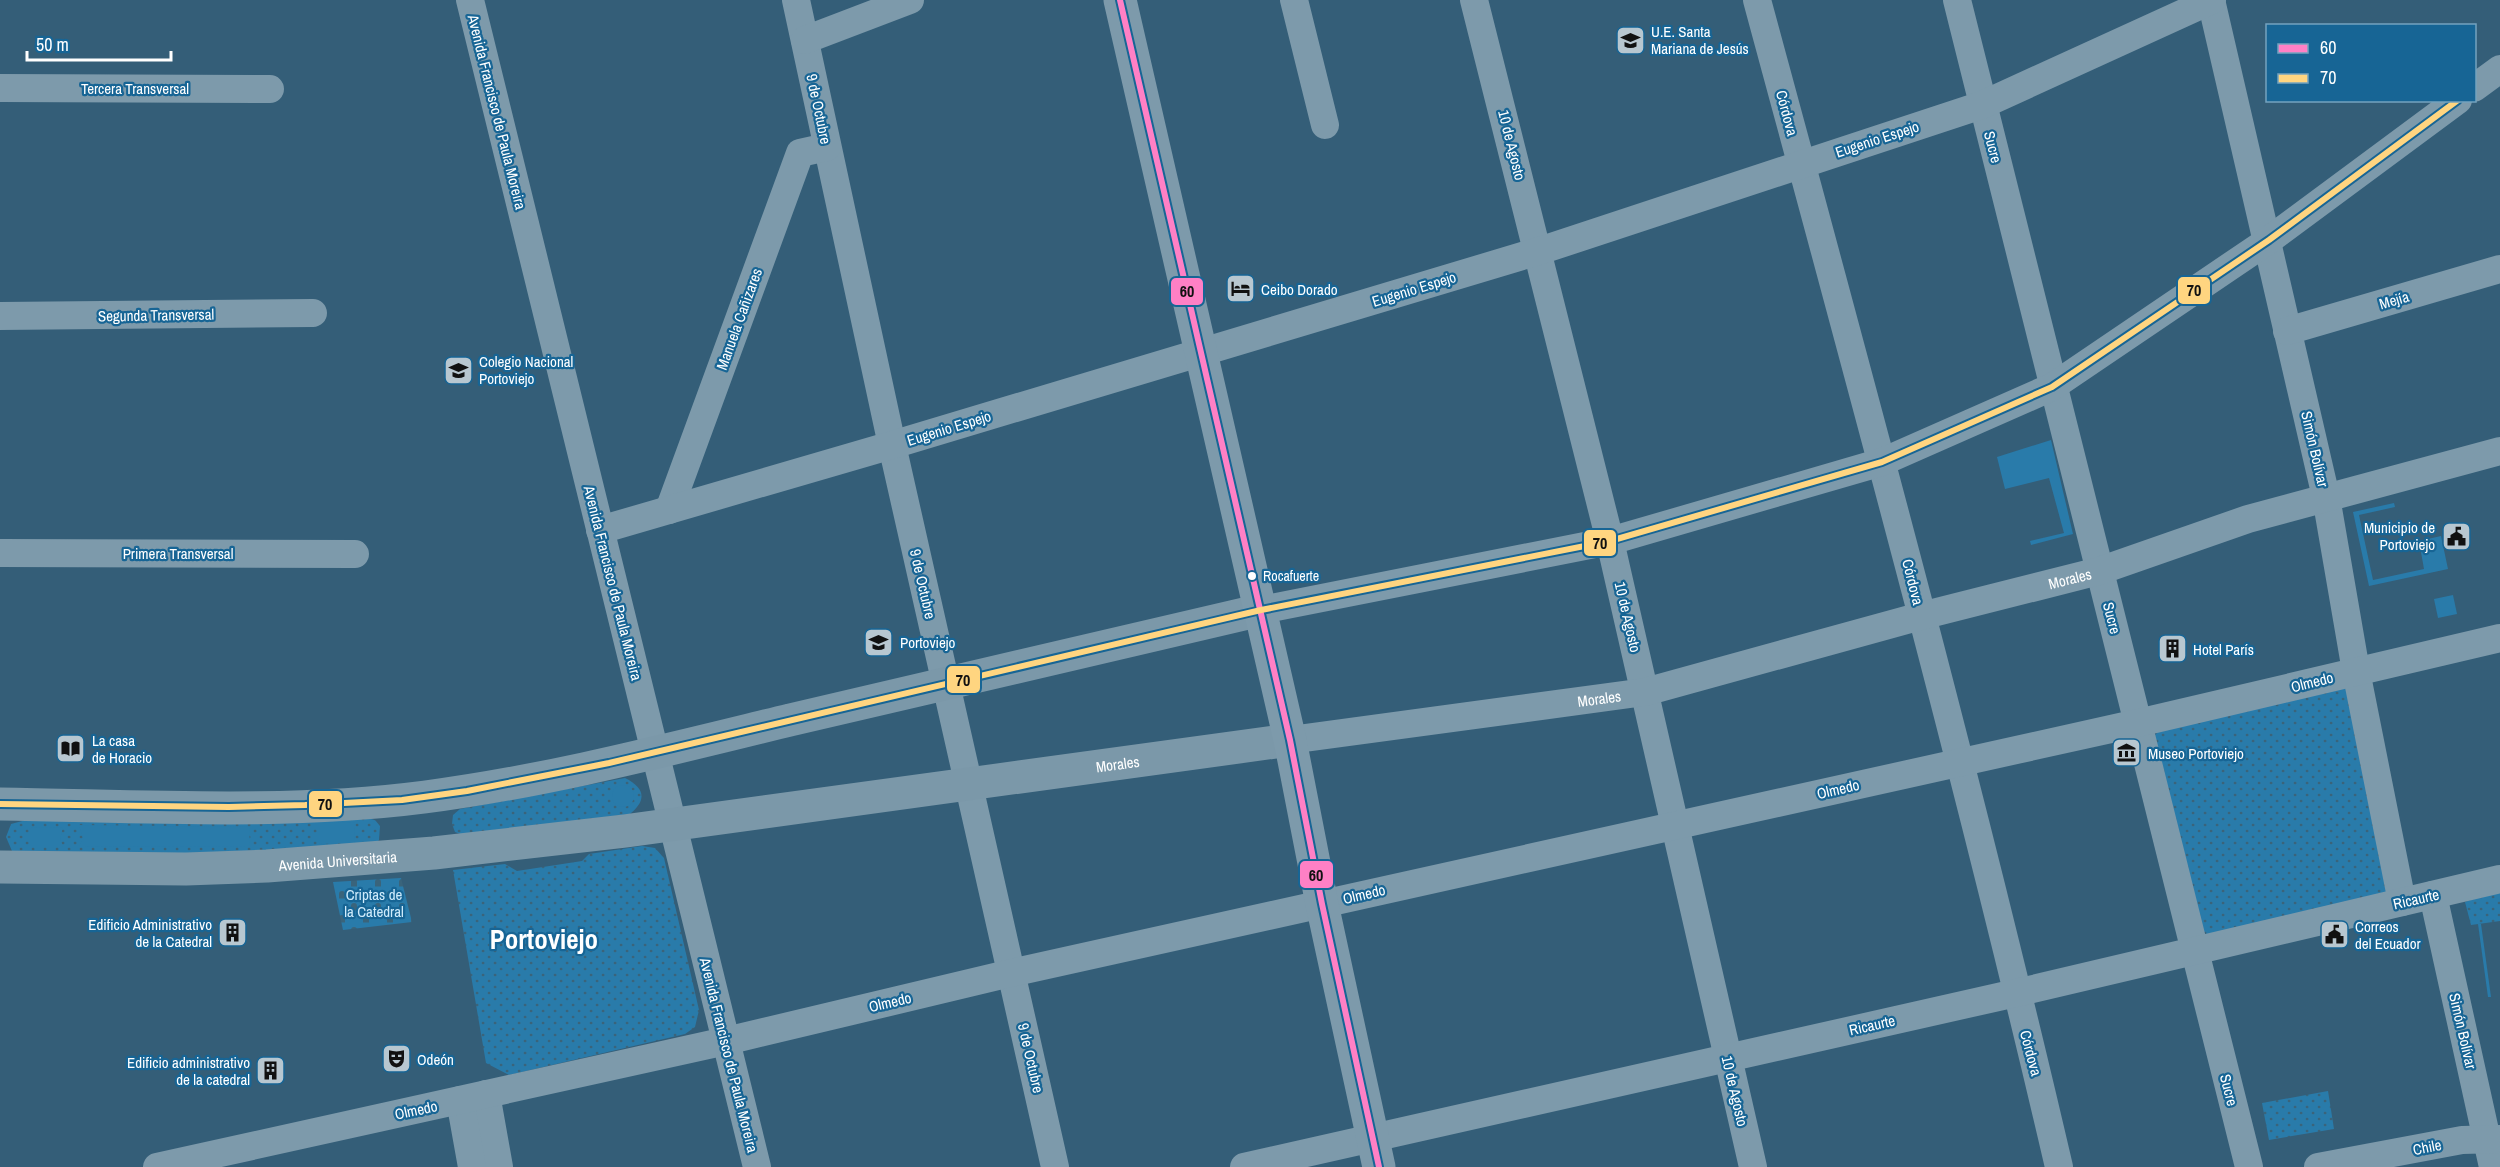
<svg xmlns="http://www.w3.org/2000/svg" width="2500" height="1167" font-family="'Archivo Narrow',sans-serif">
<defs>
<pattern id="grass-dots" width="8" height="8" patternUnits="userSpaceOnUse" patternTransform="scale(1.5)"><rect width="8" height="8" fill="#297baa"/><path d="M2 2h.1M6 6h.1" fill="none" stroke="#3a647b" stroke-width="1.8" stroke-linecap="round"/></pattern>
<pattern id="cemetery-stones" width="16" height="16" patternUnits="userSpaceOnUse" patternTransform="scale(1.5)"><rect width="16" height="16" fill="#297baa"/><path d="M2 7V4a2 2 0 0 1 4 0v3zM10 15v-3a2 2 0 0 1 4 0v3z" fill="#3a647b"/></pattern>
</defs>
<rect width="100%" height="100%" fill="#345e78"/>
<g fill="url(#grass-dots)">
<path d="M2345 684 2391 891 2208 935 2202 932 2154 736 2161 729Z"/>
<path d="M625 778C645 788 647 800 630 814L463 835 455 832 452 824 453 815 460 809Z"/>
<path d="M367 818 375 820 380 826 379 840 375 845 180 854 12 851 6 837 11 824 26 820Z"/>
<path d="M642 846 655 848 664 858 699 1010 695 1027 685 1034 509 1075 486 1063 453 870 505 864 517 871 582 861 589 854Z"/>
<path d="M2500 890V921L2471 925 2465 902Z"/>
<path d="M2328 1091 2334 1129 2269 1140 2262 1103Z"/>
</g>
<path fill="url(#cemetery-stones)" d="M401 878 412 922 343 930 333 882Z"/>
<g fill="#297baa">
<path d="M2051 440 2073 534 2031 545 2030 541 2064 533 2049 478 2005 489 1997 457Z"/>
<path d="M2394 503 2395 507 2359 515 2373 580 2424 569 2419 541 2441 536 2448 569 2369 586 2353 512Z"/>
<path d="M2453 595 2457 614 2438 618 2434 599Z"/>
<circle cx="623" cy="796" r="11"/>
<path d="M354 822 355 843 319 844V823Z"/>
<path d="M79 825 249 827 250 846 79 847 83 838Z"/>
<path d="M63 827 60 839 63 847H30V828Z"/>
<path d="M2478 924H2481L2491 997H2488Z"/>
</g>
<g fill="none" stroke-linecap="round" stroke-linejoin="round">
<g stroke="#7d9aab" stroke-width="28">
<path d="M470 0 757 1167"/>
<path d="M796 0 892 445 1055 1167"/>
<path d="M1294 0 1325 125"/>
<path d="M1474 0 1610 541 1753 1167"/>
<path d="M1757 0C1862 388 1968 776 2059 1167"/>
<path d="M1957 0 2249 1167"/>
<path d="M2211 0 2326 497 2356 671 2402 902"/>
<path d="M805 40 910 0"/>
<path d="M0 88 270 89"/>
<path d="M2474 88 2500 69"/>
<path d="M0 316 313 313"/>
<path d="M2287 331 2500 269"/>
<path d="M669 510 800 153 827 147"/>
<path d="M600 530 892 445 1539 251 1982 105 2212 0"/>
<path d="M0 553 355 554"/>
<path d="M1261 610 1610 541 1882 462 2052 387 2269 240 2458 100"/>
<path id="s1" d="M1290 740 1645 692 1921 616 2099 571 2248 519 2500 451"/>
<path d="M2433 895 2493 1167"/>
<path d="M486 1094 499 1167"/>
<path d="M460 1100 472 1167"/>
<path d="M157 1167 726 1041 1011 973 2138 723 2500 638"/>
<path d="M1244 1167 2016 993 2500 879"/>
<path d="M2318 1167 2462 1140 2500 1139"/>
</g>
<g stroke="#7b98a9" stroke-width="33">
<path d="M0 804C141 806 285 815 425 797 548 781 670 749 790 720 947 683 1104 646 1261 610"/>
<path id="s2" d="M0 867 186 869 267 866 434 853 625 831 1290 740"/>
</g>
<path stroke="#7d9aab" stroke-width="33" d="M1120 0 1290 740 1322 904 1379 1167"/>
<defs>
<path id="bus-1" d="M1120 0 1290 740 1322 904 1379 1167"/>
<path id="bus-2" d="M0 804 229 807 305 805 402 800 467 791 609 763 1261 610 1610 541 1882 462 2052 387 2269 240 2458 100"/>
</defs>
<use href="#bus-1" stroke="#176595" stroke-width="10"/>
<use href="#bus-2" stroke="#176595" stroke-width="10"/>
<use href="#bus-1" stroke="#ff80c5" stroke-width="6"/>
<use href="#bus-2" stroke="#ffd580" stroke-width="6"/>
</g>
<defs>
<symbol id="school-square" viewBox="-11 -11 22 22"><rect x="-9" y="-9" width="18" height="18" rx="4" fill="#b8c7d0" stroke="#176595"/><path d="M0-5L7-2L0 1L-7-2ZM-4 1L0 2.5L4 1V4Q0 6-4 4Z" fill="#111"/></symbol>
<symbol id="hotel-square" viewBox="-11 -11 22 22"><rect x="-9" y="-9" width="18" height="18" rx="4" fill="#b8c7d0" stroke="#176595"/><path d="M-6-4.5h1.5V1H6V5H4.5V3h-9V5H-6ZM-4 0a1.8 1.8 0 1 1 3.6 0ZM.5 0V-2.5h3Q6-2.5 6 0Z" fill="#111"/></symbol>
<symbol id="civic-square" viewBox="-11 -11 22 22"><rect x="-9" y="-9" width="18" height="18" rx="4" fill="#b8c7d0" stroke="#176595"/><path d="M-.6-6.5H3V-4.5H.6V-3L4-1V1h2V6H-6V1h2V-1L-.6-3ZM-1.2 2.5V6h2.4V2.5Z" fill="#111"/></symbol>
<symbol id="university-square" viewBox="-11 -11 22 22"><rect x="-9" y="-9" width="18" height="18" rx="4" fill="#b8c7d0" stroke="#176595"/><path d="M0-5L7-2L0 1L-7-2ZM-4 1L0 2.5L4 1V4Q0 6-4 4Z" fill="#111"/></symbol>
<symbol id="building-square" viewBox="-11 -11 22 22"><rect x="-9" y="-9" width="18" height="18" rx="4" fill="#b8c7d0" stroke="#176595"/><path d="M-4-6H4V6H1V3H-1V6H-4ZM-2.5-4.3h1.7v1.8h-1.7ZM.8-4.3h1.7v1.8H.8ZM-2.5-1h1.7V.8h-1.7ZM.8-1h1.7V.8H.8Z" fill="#111"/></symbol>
<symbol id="library-square" viewBox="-11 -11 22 22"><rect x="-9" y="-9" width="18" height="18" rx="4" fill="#b8c7d0" stroke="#176595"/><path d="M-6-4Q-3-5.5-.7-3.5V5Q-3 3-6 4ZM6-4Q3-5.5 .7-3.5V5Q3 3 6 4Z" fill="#111"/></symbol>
<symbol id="museum-square" viewBox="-11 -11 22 22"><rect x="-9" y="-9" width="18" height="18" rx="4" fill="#b8c7d0" stroke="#176595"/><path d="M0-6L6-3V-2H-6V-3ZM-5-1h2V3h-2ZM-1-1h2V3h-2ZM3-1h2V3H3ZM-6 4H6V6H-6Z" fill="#111"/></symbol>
<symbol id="theatre-square" viewBox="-11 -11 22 22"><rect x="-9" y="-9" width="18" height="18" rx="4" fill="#b8c7d0" stroke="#176595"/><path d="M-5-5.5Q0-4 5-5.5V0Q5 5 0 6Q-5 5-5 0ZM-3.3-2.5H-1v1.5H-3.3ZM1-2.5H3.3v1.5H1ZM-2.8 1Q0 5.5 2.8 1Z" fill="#111"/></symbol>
</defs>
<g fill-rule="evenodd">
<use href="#school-square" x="1614" y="24" width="33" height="33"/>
<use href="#hotel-square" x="1224" y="272" width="33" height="33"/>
<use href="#school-square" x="442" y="354" width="33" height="33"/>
<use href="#civic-square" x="2440" y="520" width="33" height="33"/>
<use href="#university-square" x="862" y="626" width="33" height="33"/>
<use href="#building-square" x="2156" y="632" width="33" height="33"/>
<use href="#library-square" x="54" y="732" width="33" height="33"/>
<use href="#museum-square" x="2110" y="736" width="33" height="33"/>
<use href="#building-square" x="216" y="916" width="33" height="33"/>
<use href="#civic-square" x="2318" y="918" width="33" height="33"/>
<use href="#theatre-square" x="380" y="1042" width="33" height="33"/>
<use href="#building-square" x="254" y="1054" width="33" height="33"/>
</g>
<circle fill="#fff" stroke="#176595" stroke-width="2" cx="1252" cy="576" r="5"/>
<g text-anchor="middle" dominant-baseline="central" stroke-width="4.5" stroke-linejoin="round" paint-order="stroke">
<g font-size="14" fill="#fff" stroke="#176595" text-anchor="start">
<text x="1263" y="576">Rocafuerte</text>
</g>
<g font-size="15" fill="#fff" stroke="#176595" text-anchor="start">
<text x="1651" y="31">U.E. Santa<tspan x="1651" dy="17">Mariana de Jesús</tspan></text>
<text x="1261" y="289">Ceibo Dorado</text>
<text x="479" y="361">Colegio Nacional<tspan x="479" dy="17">Portoviejo</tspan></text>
<text x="2435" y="527" text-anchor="end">Municipio de<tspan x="2435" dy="17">Portoviejo</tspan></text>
<text x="900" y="642">Portoviejo</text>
<text x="2193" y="649">Hotel París</text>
<text x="92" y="740">La casa<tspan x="92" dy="17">de Horacio</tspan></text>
<text x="2148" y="753">Museo Portoviejo</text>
<text x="212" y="924" text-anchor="end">Edificio Administrativo<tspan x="212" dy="17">de la Catedral</tspan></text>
<text x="2355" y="926">Correos<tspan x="2355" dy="17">del Ecuador</tspan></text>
<text x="417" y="1059">Odeón</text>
<text x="250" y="1062" text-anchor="end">Edificio administrativo<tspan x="250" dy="17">de la catedral</tspan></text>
</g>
<g font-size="15" fill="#fff" stroke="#176595">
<text x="135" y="88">Tercera Transversal</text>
<text transform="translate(819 109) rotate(78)">9 de Octubre</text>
<text transform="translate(497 112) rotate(76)">Avenida Francisco de Paula Moreira</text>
<text transform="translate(1787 113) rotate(75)">Córdova</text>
<text transform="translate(1877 139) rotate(-18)">Eugenio Espejo</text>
<text transform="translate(1512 145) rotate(76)">10 de Agosto</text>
<text transform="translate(1993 147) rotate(76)">Sucre</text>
<text transform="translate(1414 289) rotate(-17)">Eugenio Espejo</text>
<text transform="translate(2394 300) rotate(-16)">Mejía</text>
<text transform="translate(156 315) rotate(-1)">Segunda Transversal</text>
<text transform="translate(739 319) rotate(-70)">Manuela Cañizares</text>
<text transform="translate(949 428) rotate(-17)">Eugenio Espejo</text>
<text transform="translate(2315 449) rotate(77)">Simón Bolívar</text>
<text x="178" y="553">Primera Transversal</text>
<text stroke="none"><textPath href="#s1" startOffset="798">Morales</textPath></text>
<text transform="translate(1913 582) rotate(76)">Córdova</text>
<text transform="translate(613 583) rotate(76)">Avenida Francisco de Paula Moreira</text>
<text transform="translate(923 584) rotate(77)">9 de Octubre</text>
<text transform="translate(1628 617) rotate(77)">10 de Agosto</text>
<text transform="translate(2112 618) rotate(76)">Sucre</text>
<text transform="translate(2312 682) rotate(-14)">Olmedo</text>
<text stroke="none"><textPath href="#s1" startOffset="312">Morales</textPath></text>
<text stroke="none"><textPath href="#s2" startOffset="1124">Morales</textPath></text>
<text transform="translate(1838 789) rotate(-13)">Olmedo</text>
<text stroke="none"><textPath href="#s2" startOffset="338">Avenida Universitaria</textPath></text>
<text transform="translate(1364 894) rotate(-13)">Olmedo</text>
<text transform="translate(2416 899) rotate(-13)">Ricaurte</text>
<text transform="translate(890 1002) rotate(-13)">Olmedo</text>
<text transform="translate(1872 1025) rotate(-13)">Ricaurte</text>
<text transform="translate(2463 1031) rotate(77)">Simón Bolívar</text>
<text transform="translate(2031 1053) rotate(75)">Córdova</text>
<text transform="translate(729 1055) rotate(76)">Avenida Francisco de Paula Moreira</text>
<text transform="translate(1031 1058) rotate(77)">9 de Octubre</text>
<text transform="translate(2229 1090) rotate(76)">Sucre</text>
<text transform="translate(1735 1091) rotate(77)">10 de Agosto</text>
<text transform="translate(416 1110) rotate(-12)">Olmedo</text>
<text transform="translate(2427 1147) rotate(-11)">Chile</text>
</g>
<g font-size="15" fill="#d0ecfc" stroke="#176595">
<text x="374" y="894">Criptas de<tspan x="374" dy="17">la Catedral</tspan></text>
</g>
<g font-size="27" font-weight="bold" fill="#fff" stroke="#176595">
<text x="544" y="939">Portoviejo</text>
</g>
</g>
<g stroke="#176595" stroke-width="2">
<rect x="2177" y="276" width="34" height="29" rx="6" fill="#ffd580"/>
<rect x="1170" y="277" width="34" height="29" rx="6" fill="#ff80c5"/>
<rect x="1583" y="529" width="34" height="28" rx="6" fill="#ffd580"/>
<rect x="946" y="665" width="35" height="29" rx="6" fill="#ffd580"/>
<rect x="308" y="790" width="35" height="28" rx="6" fill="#ffd580"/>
<rect x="1299" y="860" width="35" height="29" rx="6" fill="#ff80c5"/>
</g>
<g font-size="16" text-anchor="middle" font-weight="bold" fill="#111">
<text x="2194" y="296">70</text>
<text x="1187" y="297">60</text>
<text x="1600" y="549">70</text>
<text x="963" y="686">70</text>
<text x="325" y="810">70</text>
<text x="1316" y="881">60</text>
</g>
<rect x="2266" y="24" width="210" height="78" fill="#176595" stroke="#74a3bf" stroke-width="1.5"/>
<rect x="2278" y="44" width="30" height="9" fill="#ff80c5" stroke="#74a3bf" stroke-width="1.5"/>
<text x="2320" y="54" font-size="18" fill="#ffffff">60</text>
<rect x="2278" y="74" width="30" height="9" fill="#ffd580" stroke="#74a3bf" stroke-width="1.5"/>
<text x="2320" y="84" font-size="18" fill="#ffffff">70</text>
<path d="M27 51v9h144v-9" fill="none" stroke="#ffffff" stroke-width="3"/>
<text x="36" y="51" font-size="18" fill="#ffffff" stroke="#176595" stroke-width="4.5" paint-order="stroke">50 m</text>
</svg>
